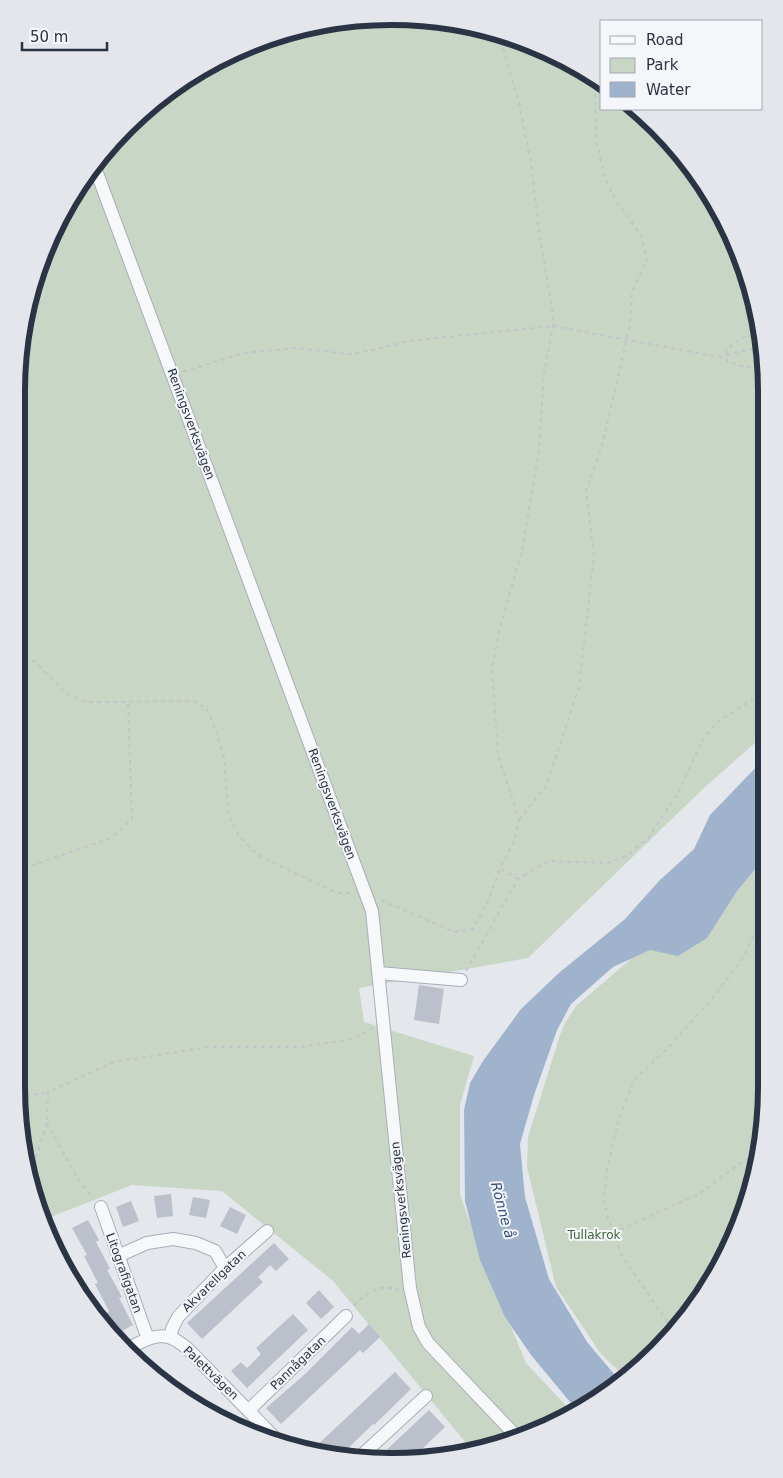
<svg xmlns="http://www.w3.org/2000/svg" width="783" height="1478" font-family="'DejaVu Sans',sans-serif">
<rect width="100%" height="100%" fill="#e4e7ec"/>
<g fill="#c9d6c5">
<path d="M367 17 440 19 512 36 579 66 602 83V109L639 110 703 183 747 271 764 343 765 734 705 787 528 958 359 988 364 1022 474 1056 460 1105V1195L484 1262 526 1363 571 1411 535 1433 454 1452 466 1443 333 1281 222 1191 132 1185 43 1220 36 1207 16 1086 17 367 29 294 66 204 109 144 163 94 225 55 294 29Z"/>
<path d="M765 844 766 1111 754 1184 717 1274 639 1368 625 1377 601 1354 556 1287 527 1167 528 1137 560 1035 565 1023 576 1006Z"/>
</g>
<path fill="#9fb4cc" d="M765 758V857L737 891 707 938 678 956 650 950 613 967 571 1004 557 1030 534 1095 520 1144 525 1197 549 1279 587 1342 620 1381 575 1408 531 1355 505 1317 480 1260 465 1201 464 1110 470 1083 483 1061 521 1009 560 972 624 920 659 881 694 849 710 815Z"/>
<g fill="#bbc0ca">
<path d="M419 985 444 989 439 1024 414 1020Z"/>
<path d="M171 1194 173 1216 157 1218 154 1196Z"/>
<path d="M193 1197 210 1200 206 1218 189 1215Z"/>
<path d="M131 1201 139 1221 123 1227 116 1207Z"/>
<path d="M230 1207 246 1215 237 1234 220 1226Z"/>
<path d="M88 1220 99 1240 96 1242 110 1269 107 1270 122 1297 119 1298 133 1325 118 1333 107 1313 109 1311 95 1284 98 1283 84 1256 87 1255 72 1228Z"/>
<path d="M274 1243 289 1259 276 1271 270 1265 258 1277 263 1282 202 1339 187 1323Z"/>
<path d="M319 1290 334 1307 321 1319 306 1303Z"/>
<path d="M293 1314 308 1330 247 1388 231 1371 241 1362 247 1368 261 1354 256 1348Z"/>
<path d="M369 1324 380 1337 363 1353 360 1350 281 1424 266 1408 304 1375 352 1327 359 1334Z"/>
<path d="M395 1372 411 1389 374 1425 373 1424 342 1454 311 1451Z"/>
<path d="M429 1410 445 1427 421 1450 410 1460 379 1457Z"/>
</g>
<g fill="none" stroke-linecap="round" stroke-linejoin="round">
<defs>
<g id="street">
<path d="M94 165 372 911 410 1288 419 1327 428 1343 517 1437"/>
<path d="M379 973 461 980"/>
<path d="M101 1207 148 1339"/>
<path d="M118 1256 147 1243 173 1239 196 1243 215 1251 225 1268"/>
<path d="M171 1337 172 1329 178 1317 225 1268 267 1231"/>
<path d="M129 1348C141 1342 157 1332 171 1338 177 1340 183 1345 188 1349L279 1442"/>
<path d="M249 1410 346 1316"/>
<path d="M361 1456 426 1396"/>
</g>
</defs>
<use href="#street" stroke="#a9aeb7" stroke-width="14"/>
<g stroke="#c2c5cb" stroke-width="2" stroke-dasharray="4 4" stroke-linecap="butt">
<path d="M761 333 741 338 726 350 727 361 747 368 764 363"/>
<path d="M183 372 243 353 296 348 349 354 378 349 408 341 553 326 719 357 764 346"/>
<path d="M17 656 34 661 67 694 86 702 194 701 206 708 213 722 224 757 228 810 234 828 240 837 258 855 337 893H352"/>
<path d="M519 820 546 786 579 687 594 555 586 491 602 446 630 325 632 292 647 259 641 235 616 201 605 178 596 139 595 78"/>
<path d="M501 869 518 879"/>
<path d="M16 871 111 838 132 819 128 702"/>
<path d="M381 900 454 932 473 929 488 902 500 868 514 841 519 820 498 755 492 669 499 632 522 550 539 451 544 374 553 326 552 306 539 234 531 162 518 99 498 33"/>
<path d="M466 971 518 879 548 861 607 863 627 856 648 838 678 793 702 741 716 723 765 691"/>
<path d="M19 1101 32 1095 47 1092"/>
<path d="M47 1123 79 1181 93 1198"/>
<path d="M31 1173 47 1123 48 1092 114 1062 208 1047H301L352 1039 373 1028"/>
<path d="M613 1233 699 1194 745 1160 759 1155"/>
<path d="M354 1306C367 1292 379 1283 399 1290"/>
<path d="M672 1329 622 1256 608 1218 604 1200 607 1170 618 1122 634 1080 669 1047 714 996 741 961 752 939 765 922"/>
</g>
<use href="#street" stroke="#f7f8fa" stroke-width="12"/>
</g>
<g text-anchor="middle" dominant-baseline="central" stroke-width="4" stroke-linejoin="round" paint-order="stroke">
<g font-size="12" fill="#2b3445" stroke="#f4f6f9">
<text transform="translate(191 424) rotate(70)">Reningsverksvägen</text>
<text transform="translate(332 804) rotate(70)">Reningsverksvägen</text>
<text transform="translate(401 1200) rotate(-96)">Reningsverksvägen</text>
<text transform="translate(124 1273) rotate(70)">Litografigatan</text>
<text transform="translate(214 1281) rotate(-44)">Akvarellgatan</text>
<text transform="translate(298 1363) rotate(-44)">Pannågatan</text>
<text transform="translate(211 1373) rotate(44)">Palettvägen</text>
</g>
<g font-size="12" fill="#3f6138" stroke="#f4f6f9">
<text x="594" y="1235">Tullakrok</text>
</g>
<g font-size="14" font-style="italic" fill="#34527a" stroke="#f4f6f9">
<text transform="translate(503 1210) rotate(75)">Rönne å</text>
</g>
</g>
<path d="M0 0H783V1478H0ZM391 25H392A366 366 0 0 1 758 391V1087A366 366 0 0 1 392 1453H391A366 366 0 0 1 25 1087V391A366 366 0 0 1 391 25Z" fill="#e4e6eb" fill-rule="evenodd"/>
<path fill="none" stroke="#2b3445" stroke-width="6" d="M391 25H392A366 366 0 0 1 758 391V1087A366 366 0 0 1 392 1453H391A366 366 0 0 1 25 1087V391A366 366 0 0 1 391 25Z"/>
<rect x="600" y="20" width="162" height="90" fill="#f4f6f9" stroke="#a4a8b1"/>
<rect x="610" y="36" width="25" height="8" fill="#f7f8fa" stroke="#a4a8b1"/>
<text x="646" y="45" font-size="15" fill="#2b3445">Road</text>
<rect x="610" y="58" width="25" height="15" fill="#c9d6c5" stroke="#a4a8b1"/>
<text x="646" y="70" font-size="15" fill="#2b3445">Park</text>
<rect x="610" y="82" width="25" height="15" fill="#9fb4cc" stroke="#a4a8b1"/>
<text x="646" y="95" font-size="15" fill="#2b3445">Water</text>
<path d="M22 42v8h85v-8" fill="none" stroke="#2b3445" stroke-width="2.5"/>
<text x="30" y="42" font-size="15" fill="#2b3445" stroke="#f4f6f9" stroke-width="4" paint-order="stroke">50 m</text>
</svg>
